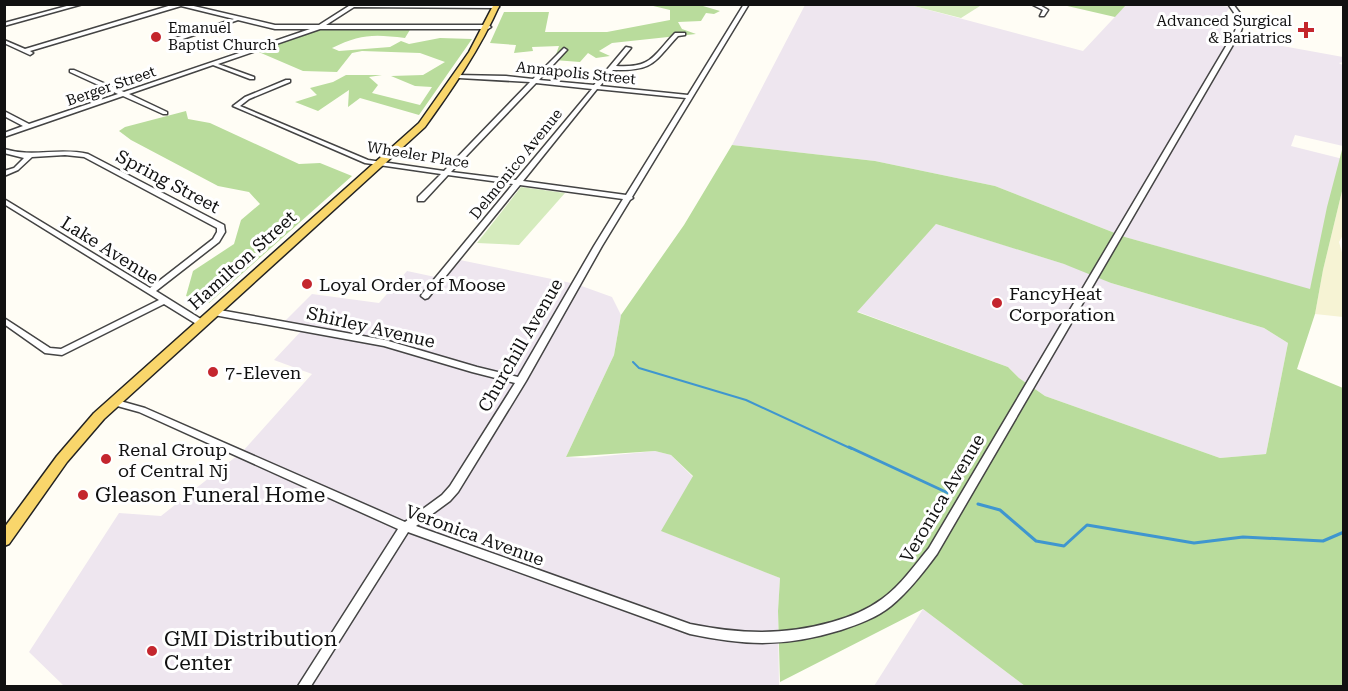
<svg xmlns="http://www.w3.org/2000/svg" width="1348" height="691" font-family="'Roboto Serif',serif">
<rect width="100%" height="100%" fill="#fffdf5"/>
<g fill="#eee6ef">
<path d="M805 5H910L1083 51 1126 5H1216L1230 7 1217 26 1225 27 1244 39 1343 57V62L1339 63 1344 66 1343 146 1295 135 1291 146 1343 159 1310 290 1125 237 995 186 875 161 732 145Z"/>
<path d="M936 224 1090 272 1111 283 1264 328 1288 343 1266 454 1220 458 1045 396 1019 378 1008 367 856 311Z"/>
<path d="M455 259 576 284 612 297 621 315 614 355 566 457 585 458 655 451 671 455 693 477 662 531 780 578 778 611 779 686H64L29 652 119 513 161 516 243 451 312 374 274 360 305 327 284 322 312 294 379 303 407 271 440 278Z"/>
<path d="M923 609 1025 686H874Z"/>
</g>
<path fill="#f6f3d4" d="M1343 187V235L1339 242 1343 256V317L1315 314 1323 270Z"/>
<g fill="#d5ebbd">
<path d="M910 5H998L980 6 961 18Z"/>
<path d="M521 187 565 193 519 245 477 243Z"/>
</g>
<g fill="#b9dc9c" fill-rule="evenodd">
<path d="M720 4 724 5 703 6 720 11 714 14 706 13 701 21 678 22 682 29 696 34 612 43 599 51 610 56 596 58 588 53 580 62 554 60 559 46 532 47 533 51 514 53 516 45 490 43 504 12H549L545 32H607L670 20V10L649 5 619 6 620 5Z"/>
<path d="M1063 5H1126L1115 17Z"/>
<path d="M320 27 411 28 405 38C374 34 360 34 332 48L339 51 390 47 401 41 409 44 440 38 472 39 419 115 360 98 348 107 349 90 318 111 295 102 317 95 310 88 333 82 346 75H382L369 77 378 85 372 93 420 105 432 87 415 86 391 76 423 75 445 62 420 53 362 51 352 53 337 72 303 71 254 50Z"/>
<path d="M186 111 188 119 210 123 299 164 320 163 352 176 209 303 186 296 193 271 234 244 241 220 260 204 249 192 218 186 131 140 119 131 125 127Z"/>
<path d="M732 145 875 161 995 186 1125 237 1310 289 1327 207 1343 146V187L1323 270 1315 314 1297 369 1343 388V686H1025L923 609 780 682 778 611 780 578 661 531 693 476 671 455 655 451 566 457 614 355 621 315 684 225ZM936 224 1064 264 1111 283 1264 328 1288 343 1266 454 1220 458 1045 396 1019 378 1008 367 857 312Z"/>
</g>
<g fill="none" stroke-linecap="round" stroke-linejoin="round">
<path stroke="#3f96cf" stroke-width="2" d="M633 362 639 368 746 400 852 449"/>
<g stroke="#3f96cf" stroke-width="3">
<path d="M849 447 948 493"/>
<path d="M978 504 1000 510 1036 541 1064 546 1087 525 1194 543 1243 537 1323 541 1344 532"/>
</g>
<defs>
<g id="minor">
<path d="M74 4H83L4 26V23Z"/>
<path d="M175 4H185L275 25H319L352 4 497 6 499 7 497 8 354 7 326 25H488L491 27 488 29H320L218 64 254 77V79H250L213 65 129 94 167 112V114H163L123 96 4 137V133L23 126 4 116V111L29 124 118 94 70 72V70H74L124 92 310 29H275L238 20 174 42 172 41V39L234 19 181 6 30 51 33 53 30 55 4 43V40L25 49Z"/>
<path d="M744 4H749L632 197 633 198 630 200 602 246 526 381 458 492 450 501 416 526 690 624C740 634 782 636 832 622 850 617 867 610 882 599 901 585 914 566 929 548L1235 31 1239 20 1228 4H1233L1245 20 1241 31 937 554C923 573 909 591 891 606 876 618 859 624 841 630 786 647 746 646 690 634L408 532 311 686H298L398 529 139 412 110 404 108 402 110 400 113 399 145 408 405 522 442 495 450 486 515 383 472 372 384 346 214 315 210 312 214 309 385 340 477 367 518 377 594 246 623 199 520 185 428 298 425 299 421 296 422 294 513 184 448 175 424 201H418V197L441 174 365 163 233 106 245 97 286 80H290V82L249 99 240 106 368 160 444 171 530 82 459 78 457 77V75L506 76 533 79 564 48 567 50 566 51 539 80 594 85 626 47 631 48 616 66C652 68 652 57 675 33H685V35L678 36C653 63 654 71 613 70L600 86 688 95ZM536 83 592 89 516 180 451 172ZM597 89 686 98 626 195 523 181Z"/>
<path d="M1031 4H1038L1048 10 1044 16H1040L1043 10Z"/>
<path d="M4 149C33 158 59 147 88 154L224 225 225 232 219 242 156 291 204 321 205 323 204 325H198L164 304 62 355 45 353 4 324V318L50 348 61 349 159 300 4 204V199L150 288 213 239 217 232V228L84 157 65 155 32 157 18 170 4 176V171L14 168 24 158 4 153Z"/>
</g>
<path id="major" d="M494 4H500C480 49 453 88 425 127L104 419 67 462 9 544 4 546V528L57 456 94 413 419 123 469 52Z"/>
</defs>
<use href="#minor" stroke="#444" stroke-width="3"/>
<use href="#major" stroke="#222" stroke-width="3"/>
<use href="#minor" fill="#fff" fill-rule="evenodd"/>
<use href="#major" fill="#f9d66b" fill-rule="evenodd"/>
</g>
<g fill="#c4262e" stroke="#fff" stroke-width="2">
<path d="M1303 21h6v6h6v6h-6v6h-6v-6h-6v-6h6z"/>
<circle cx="156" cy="37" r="6"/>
<circle cx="307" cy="284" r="6"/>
<circle cx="997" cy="303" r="6"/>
<circle cx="213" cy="372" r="6"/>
<circle cx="106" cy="459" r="6"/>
<circle cx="83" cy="495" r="6"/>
<circle cx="152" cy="651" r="6"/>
</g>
<g text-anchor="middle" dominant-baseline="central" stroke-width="6" stroke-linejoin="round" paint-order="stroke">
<g font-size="15" fill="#111" stroke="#fff" text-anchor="end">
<text x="1292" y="21">Advanced Surgical<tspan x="1292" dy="17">&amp; Bariatrics</tspan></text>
<text x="168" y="28" text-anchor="start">Emanuel<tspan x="168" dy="17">Baptist Church</tspan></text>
</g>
<g font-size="15" fill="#111" stroke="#fff">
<text transform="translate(576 73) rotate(6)">Annapolis Street</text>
<text transform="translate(111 86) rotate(-19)">Berger Street</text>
<text transform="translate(418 155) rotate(9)">Wheeler Place</text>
<text transform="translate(516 164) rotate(-51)">Delmonico Avenue</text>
</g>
<g font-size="18" fill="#111" stroke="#fff">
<text transform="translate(168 181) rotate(28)">Spring Street</text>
<text transform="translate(110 250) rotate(32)">Lake Avenue</text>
<text transform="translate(242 260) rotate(-42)">Hamilton Street</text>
<text transform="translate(371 327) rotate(13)">Shirley Avenue</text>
<text transform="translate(520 345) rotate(-60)">Churchill Avenue</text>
<text transform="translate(942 498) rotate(-59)">Veronica Avenue</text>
<text transform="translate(475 535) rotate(20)">Veronica Avenue</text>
</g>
<g font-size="18" fill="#111" stroke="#fff" text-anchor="start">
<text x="319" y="284">Loyal Order of Moose</text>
<text x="1009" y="293">FancyHeat<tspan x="1009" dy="21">Corporation</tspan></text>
<text x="225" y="372">7-Eleven</text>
<text x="118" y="449">Renal Group<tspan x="118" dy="21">of Central Nj</tspan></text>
</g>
<g font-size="21" fill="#111" stroke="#fff" text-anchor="start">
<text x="95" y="495">Gleason Funeral Home</text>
<text x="164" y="639">GMI Distribution<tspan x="164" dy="24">Center</tspan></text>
</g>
</g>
<rect width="1348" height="691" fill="none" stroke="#111111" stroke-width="12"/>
</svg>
